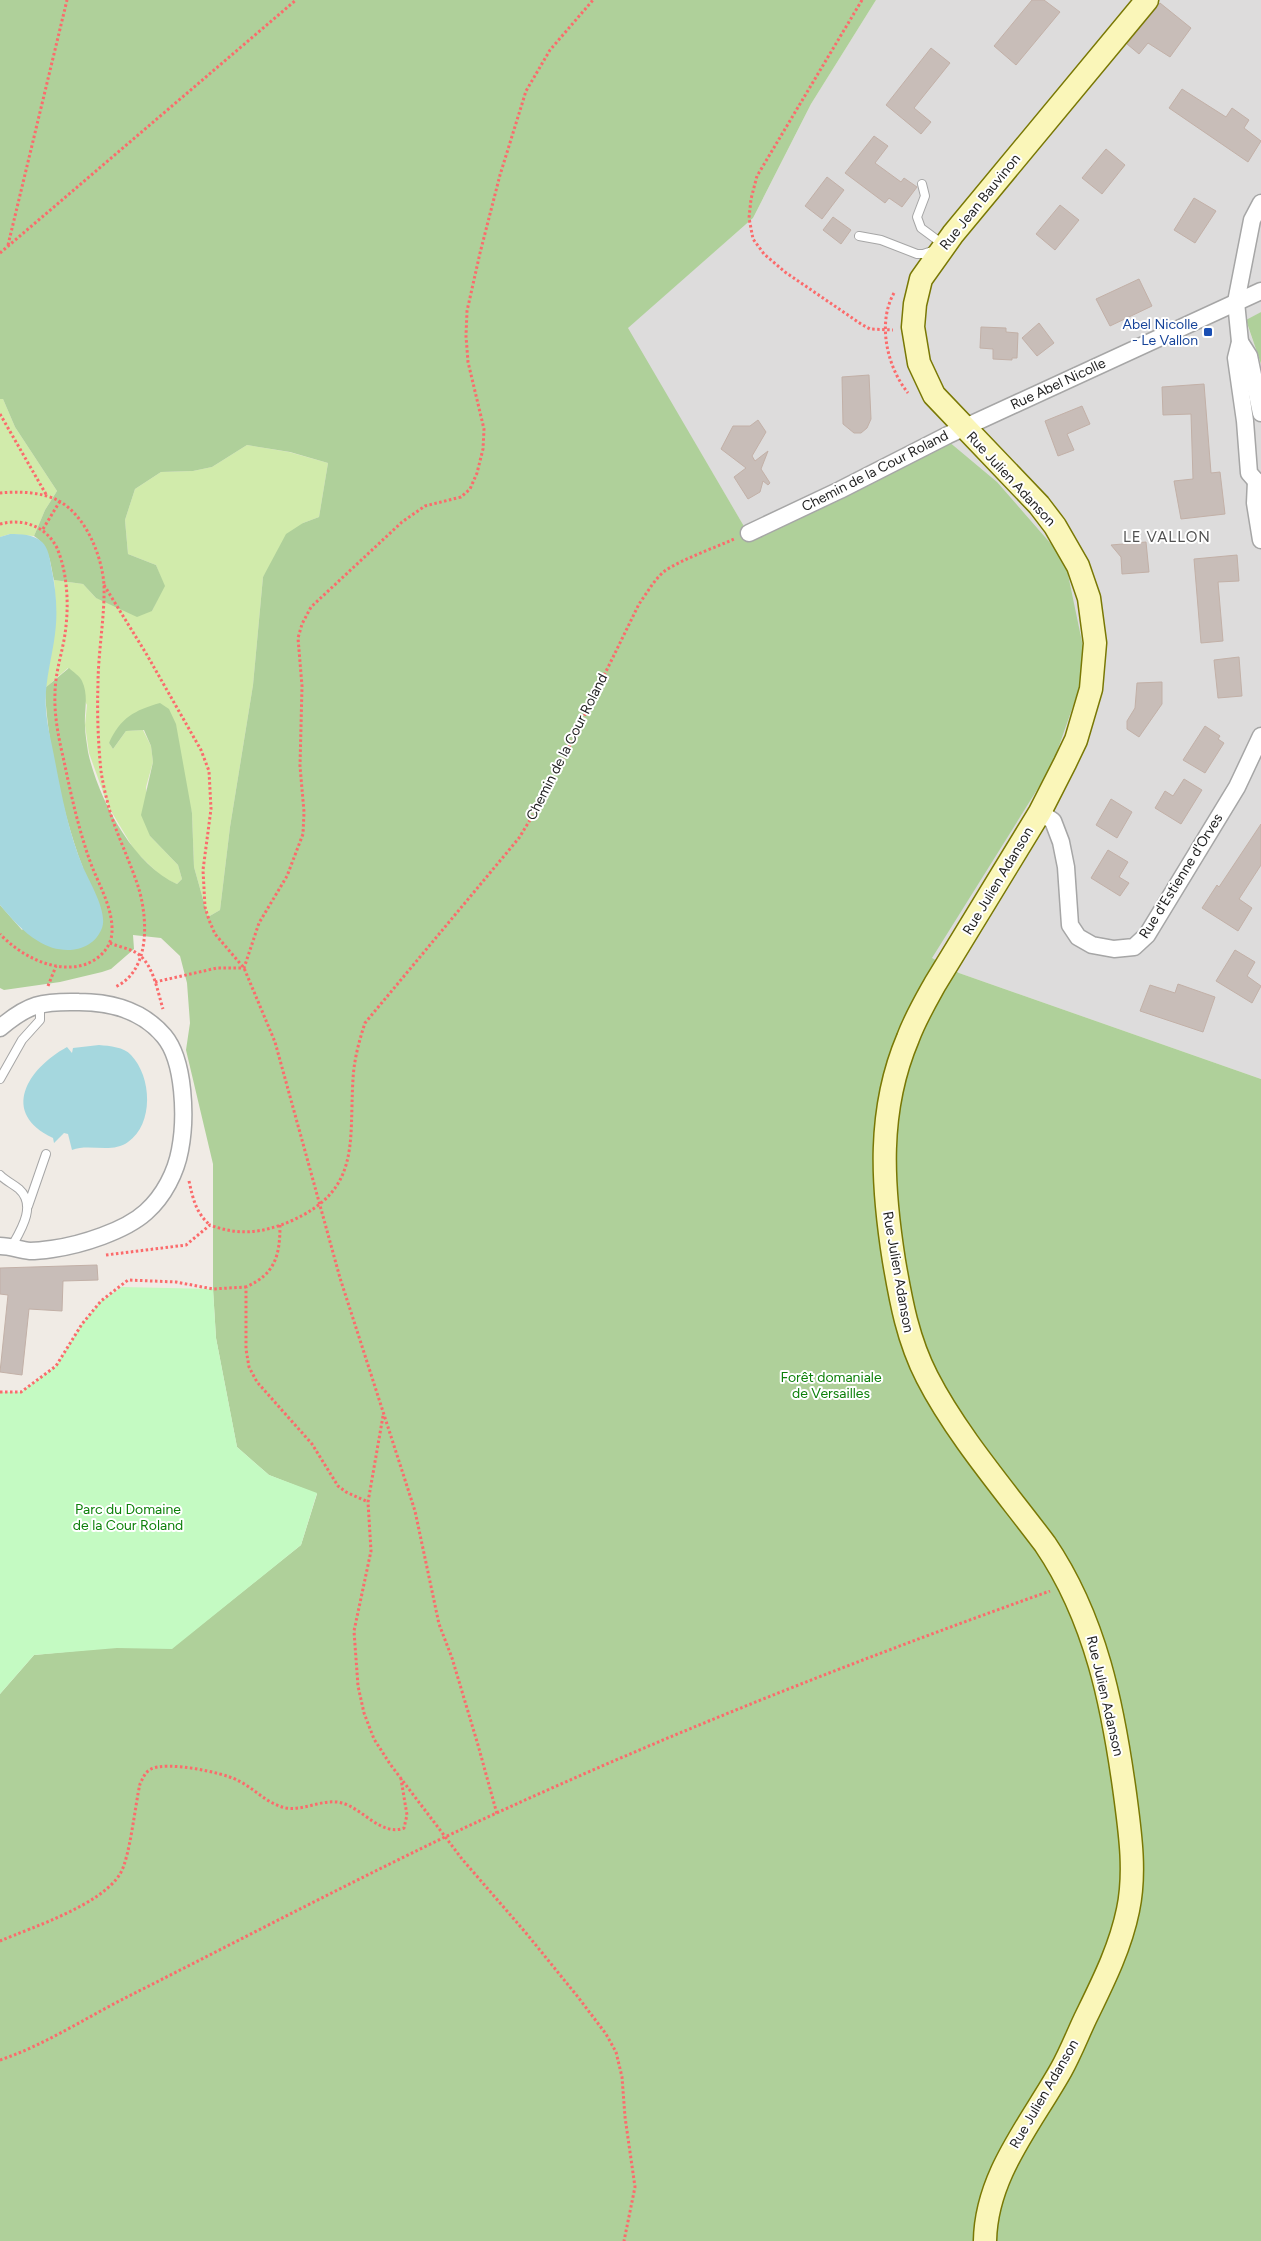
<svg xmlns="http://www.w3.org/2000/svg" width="1261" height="2241" font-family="Figtree,sans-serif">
<rect width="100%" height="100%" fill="#f0ebe5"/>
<path fill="#dddcdc" d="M876 0H1261V312L1246 321 1261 364V1079L959 973 931 958 1052 766 752 540 627 328 753 218 811 104Z"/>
<g fill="#d1ebab">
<path d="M0 399H3L15 427 57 491 45 510 34 536 10 534 0 537Z"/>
<path d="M247 445 289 452 328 463 319 517 303 523 263 577 253 685 230 827 220 910 208 917 194 867 192 813 160 704 109 743 113 749 126 731 143 730 151 746 153 762 146 787 150 836 178 865 182 879 177 884 163 878 135 851 108 806 89 753 85 725 87 705 68 668 45 688C52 651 58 617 54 580L83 584 96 598 152 611 164 586 156 565 128 554 125 520 135 489 161 472 193 471 212 467Z"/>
</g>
<g fill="#afd09a">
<path d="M0 0H876L811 104 753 218 628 328 752 540 942 436 997 482 1065 560 1087 666 1052 766 932 958 959 973 1261 1079V2241H0V1694L34 1655 117 1647 172 1648 301 1545 317 1494 269 1475 237 1447 216 1338 213 1289V1164L186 1050 190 1023 187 983 180 956 161 938 133 935 134 949 111 969 102 972 60 982 4 990 0 988V905L22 930 83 868C63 816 47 743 45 688L69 668C73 672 80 676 82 681 89 696 84 710 85 726 85 734 87 744 88 752 98 798 133 865 177 884L182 879 178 865 150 836 141 815 153 762 151 746 144 730 126 731 113 749 109 743C120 718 135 710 160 703L169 709 176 724 192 813 194 867 208 917 220 910 230 827 253 685 263 577 286 534 303 523 319 517 328 463 290 452 247 445 212 467 193 471 161 472 135 489 125 520 128 554 156 565 165 586 152 611 137 617 96 598 83 584 54 580C50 562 50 547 34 536L45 510 57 491 15 427 3 399H0Z"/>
<path d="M1261 312V364L1246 320Z"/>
</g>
<path fill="#c4fac2" d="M122 1287 213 1289 216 1338 237 1447 269 1475 317 1493 301 1545 172 1649 117 1648 34 1655 0 1694V1392H21L56 1366 82 1324 101 1301Z"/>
<g fill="#a5d7de">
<path d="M10 534C21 534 33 534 42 542 48 547 50 559 51 566 56 589 58 612 55 634 52 659 44 683 46 709 47 726 52 744 55 761 62 797 69 834 83 867 89 881 108 912 102 928 92 954 59 955 38 941 23 932 11 918 0 905V537Z"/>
<path d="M99 1045C110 1046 124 1047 131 1055 152 1077 154 1124 128 1142 112 1154 89 1143 72 1150L68 1134 64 1133 54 1143 53 1138C0 1113 27 1069 67 1047L72 1053 73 1048Z"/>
</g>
<g fill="#c8bdb8" stroke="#c2b0a7">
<path d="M1032 0H1044L1060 12 1016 65 994 46Z"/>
<path d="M1160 3 1191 28 1170 57 1148 43 1139 54 1127 44Z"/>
<path d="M931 48 950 63 914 108 931 122 921 134 886 105Z"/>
<path d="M1182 89 1226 117 1232 108 1249 120 1244 128 1261 141 1248 162 1169 108Z"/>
<path d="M874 136 888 146 875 163 901 182 904 178 917 187 902 207 889 198 885 203 845 173Z"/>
<path d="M1106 149 1125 165 1102 194 1082 178Z"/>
<path d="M827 177 844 190 822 219 805 206Z"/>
<path d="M1194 198 1216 211 1195 243 1174 230Z"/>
<path d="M1060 205 1079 220 1055 250 1036 234Z"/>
<path d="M833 217 851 230 841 244 823 230Z"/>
<path d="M1139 279 1152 306 1110 326 1096 299Z"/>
<path d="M1039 323 1054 343 1037 356 1022 338Z"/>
<path d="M981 327 1006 328V332L1018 333 1017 358H1012V360L993 359V349L980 348Z"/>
<path d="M869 375 871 419 867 428 861 433H854L843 424 842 377Z"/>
<path d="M1204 384 1211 473 1220 472 1225 514 1181 519 1174 481 1193 479 1191 414 1163 415 1162 387Z"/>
<path d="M1082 406 1090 424 1067 434 1074 450 1058 456 1045 421Z"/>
<path d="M758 420 766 432 752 456 755 461 768 451 761 469 770 483 768 485 763 481 760 492 748 499 734 477 746 468 721 449 733 426H750Z"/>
<path d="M1146 542 1149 572 1122 574 1121 557 1111 545Z"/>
<path d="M1237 555 1239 581 1218 582 1223 641 1201 643 1194 559Z"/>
<path d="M1239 657 1242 696 1218 698 1214 660Z"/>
<path d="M1162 682V704L1139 737 1127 729V721L1135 708 1137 683Z"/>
<path d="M1205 726 1220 736 1218 739 1224 743 1205 773 1183 760Z"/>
<path d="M1184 779 1202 790 1181 824 1155 808 1165 791 1173 796Z"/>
<path d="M1111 799 1132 812 1117 838 1096 825Z"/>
<path d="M1261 824V865L1239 899 1252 908 1238 931 1202 908 1217 885 1219 887Z"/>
<path d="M1108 850 1128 862 1119 877 1129 883 1120 896 1091 878Z"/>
<path d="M1235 950 1255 962 1247 976 1261 986 1252 1003 1216 981Z"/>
<path d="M1178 984 1215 997 1203 1032 1140 1011 1150 985 1175 993Z"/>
<path d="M97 1265 98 1280 63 1281 62 1311 29 1309 22 1375 0 1372 8 1295 0 1294V1268Z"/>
</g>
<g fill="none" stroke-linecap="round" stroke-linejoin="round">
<defs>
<g id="lane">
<path d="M922 184 925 196 917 217 921 228 944 245"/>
<path d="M859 236 881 240 917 254H923L935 250"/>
<path d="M0 1079 22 1040 40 1020V1005"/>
<path d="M0 1175C6 1181 13 1184 19 1189 37 1205 21 1230 12 1246"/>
<path d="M28 1206 46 1154"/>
</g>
<g id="street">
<path d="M1261 203 1252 220 1236 302 1240 342 1236 358 1245 421 1249 473 1256 481 1261 483"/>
<path d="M1240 342 1249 356 1261 413"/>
<path d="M1256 481 1255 503 1261 540"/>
<path d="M749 533 840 490 948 435 1261 291"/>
<path d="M1040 812 1053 821 1061 842 1066 867 1070 925 1078 937 1092 945 1114 949 1134 947 1147 935 1237 787 1261 736"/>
<path d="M0 1028C28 1004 42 1001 79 1002 112 1002 142 1010 164 1036 185 1061 186 1119 180 1150 176 1172 164 1196 146 1212 125 1231 81 1245 52 1249 45 1250 37 1251 30 1251 19 1250 11 1246 0 1246"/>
</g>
<path id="secondary" d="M985 2241C986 2176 1030 2125 1061 2070 1070 2054 1077 2036 1085 2019 1102 1984 1120 1949 1128 1910 1136 1872 1130 1832 1125 1794 1113 1706 1096 1619 1045 1544 1006 1492 956 1434 927 1377 908 1340 901 1302 894 1261 882 1185 877 1111 908 1038 915 1019 925 1002 935 984L1040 812 1065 763 1076 740 1091 689 1095 643 1089 598 1078 566 1055 526 1039 505 934 395 919 363 913 327 915 304 921 279 953 234 1147 0"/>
</defs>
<use href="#lane" stroke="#a6a6a6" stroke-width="10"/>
<use href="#street" stroke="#a6a6a6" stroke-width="19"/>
<use href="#secondary" stroke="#797804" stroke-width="25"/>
<g stroke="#fb6b6c" stroke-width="3" stroke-dasharray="2.5 2.5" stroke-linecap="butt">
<path d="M862 0 757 176 751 199 749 218 753 239 764 254 785 272 861 324 870 329 893 330"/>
<path d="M8 245 67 0"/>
<path d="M0 253 296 0"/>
<path d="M894 293C877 323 887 367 908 393"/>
<path d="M0 414 47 496"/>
<path d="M0 493C18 491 43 492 59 501 86 516 102 556 104 585 105 615 98 653 98 684 97 712 98 742 101 771 103 785 107 801 111 815 119 839 130 862 138 886 148 918 151 971 115 987"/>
<path d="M0 524C23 518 46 526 57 548 68 574 69 607 65 634 62 654 55 673 55 694 54 716 59 740 64 761 71 795 79 831 91 864 99 885 113 908 112 932 111 953 90 967 70 967 44 968 17 952 0 934"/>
<path d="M43 529 60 501"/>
<path d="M104 585 147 655 201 750 209 771 211 809 203 870 205 907 209 920 215 934 244 968 275 1042 340 1278 415 1511 439 1624 452 1658 478 1745 497 1814"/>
<path d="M110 943C117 946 126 948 133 951 153 960 157 990 163 1009"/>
<path d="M155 982 217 968H244L259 923 287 876 303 834 304 812 300 766 302 686 298 638 302 624 311 607 402 522 425 506 461 497 470 489 477 473 483 449 484 429 468 362 466 336 467 311 480 253 500 175 526 91 550 50 593 0"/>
<path d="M48 986 56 966"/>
<path d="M189 1181C193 1199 196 1213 210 1225"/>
<path d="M280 1225C280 1256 275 1274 246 1287V1349L249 1367 257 1382 312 1444 338 1486 346 1492 368 1502"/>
<path d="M106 1255 186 1245 210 1225C239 1236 263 1233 291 1221 361 1190 349 1143 353 1079 354 1060 359 1041 365 1023L519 838 547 792 639 604C647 593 655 578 666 570 687 557 712 549 734 539"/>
<path d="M0 1392H21L56 1366 82 1324 101 1301 128 1280 176 1282 213 1289 246 1287"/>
<path d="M383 1416 368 1502 371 1551 354 1631 358 1686 364 1713 374 1739 390 1764 462 1859 526 1933 578 1997 606 2034 616 2052 622 2077 625 2117 635 2187 624 2241"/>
<path d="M0 1941C33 1927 101 1905 120 1874 130 1858 135 1805 140 1784 143 1778 145 1772 151 1769 167 1761 221 1772 237 1780 254 1788 267 1804 286 1808 305 1811 323 1798 342 1803 362 1808 382 1837 404 1828L407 1815 401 1779"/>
<path d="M0 2060C45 2045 87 2017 129 1996 234 1943 339 1888 445 1837 642 1744 845 1664 1050 1591"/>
</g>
<use href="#lane" stroke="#fff" stroke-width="8"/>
<use href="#street" stroke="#fff" stroke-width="16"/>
<use href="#secondary" stroke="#faf6b9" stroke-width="22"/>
</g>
<rect fill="#1a4fb4" stroke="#fff" stroke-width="2" x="1203" y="327" width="10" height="10" rx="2.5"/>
<g text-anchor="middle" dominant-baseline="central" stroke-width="4" stroke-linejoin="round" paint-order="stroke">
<g font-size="14" fill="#1f1f1f" stroke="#fff">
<text transform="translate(980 202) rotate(-51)">Rue Jean Bauvinon</text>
<text transform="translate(1058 384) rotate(-25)">Rue Abel Nicolle</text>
<text transform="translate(875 471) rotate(-27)">Chemin de la Cour Roland</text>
<text transform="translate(1011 479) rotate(47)">Rue Julien Adanson</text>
<text transform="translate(567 747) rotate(-63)">Chemin de la Cour Roland</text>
<text transform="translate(1181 876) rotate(-58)">Rue d'Estienne d'Orves</text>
<text transform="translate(998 881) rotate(-59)">Rue Julien Adanson</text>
<text transform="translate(898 1272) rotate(80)">Rue Julien Adanson</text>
<text transform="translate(1105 1696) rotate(77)">Rue Julien Adanson</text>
<text transform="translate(1044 2094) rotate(-60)">Rue Julien Adanson</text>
</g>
<g font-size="14" fill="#164399" stroke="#fff" text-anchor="end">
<text x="1198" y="324">Abel Nicolle<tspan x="1198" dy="16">- Le Vallon</tspan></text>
</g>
<g font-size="14" fill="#0d800a" stroke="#fff">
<text x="831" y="1377">Forêt domaniale<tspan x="831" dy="16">de Versailles</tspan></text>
<text x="128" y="1509">Parc du Domaine<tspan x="128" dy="16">de la Cour Roland</tspan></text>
</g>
<g font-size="15" letter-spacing="1" fill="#525252" stroke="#fff">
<text x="1167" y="537">LE VALLON</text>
</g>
</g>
</svg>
